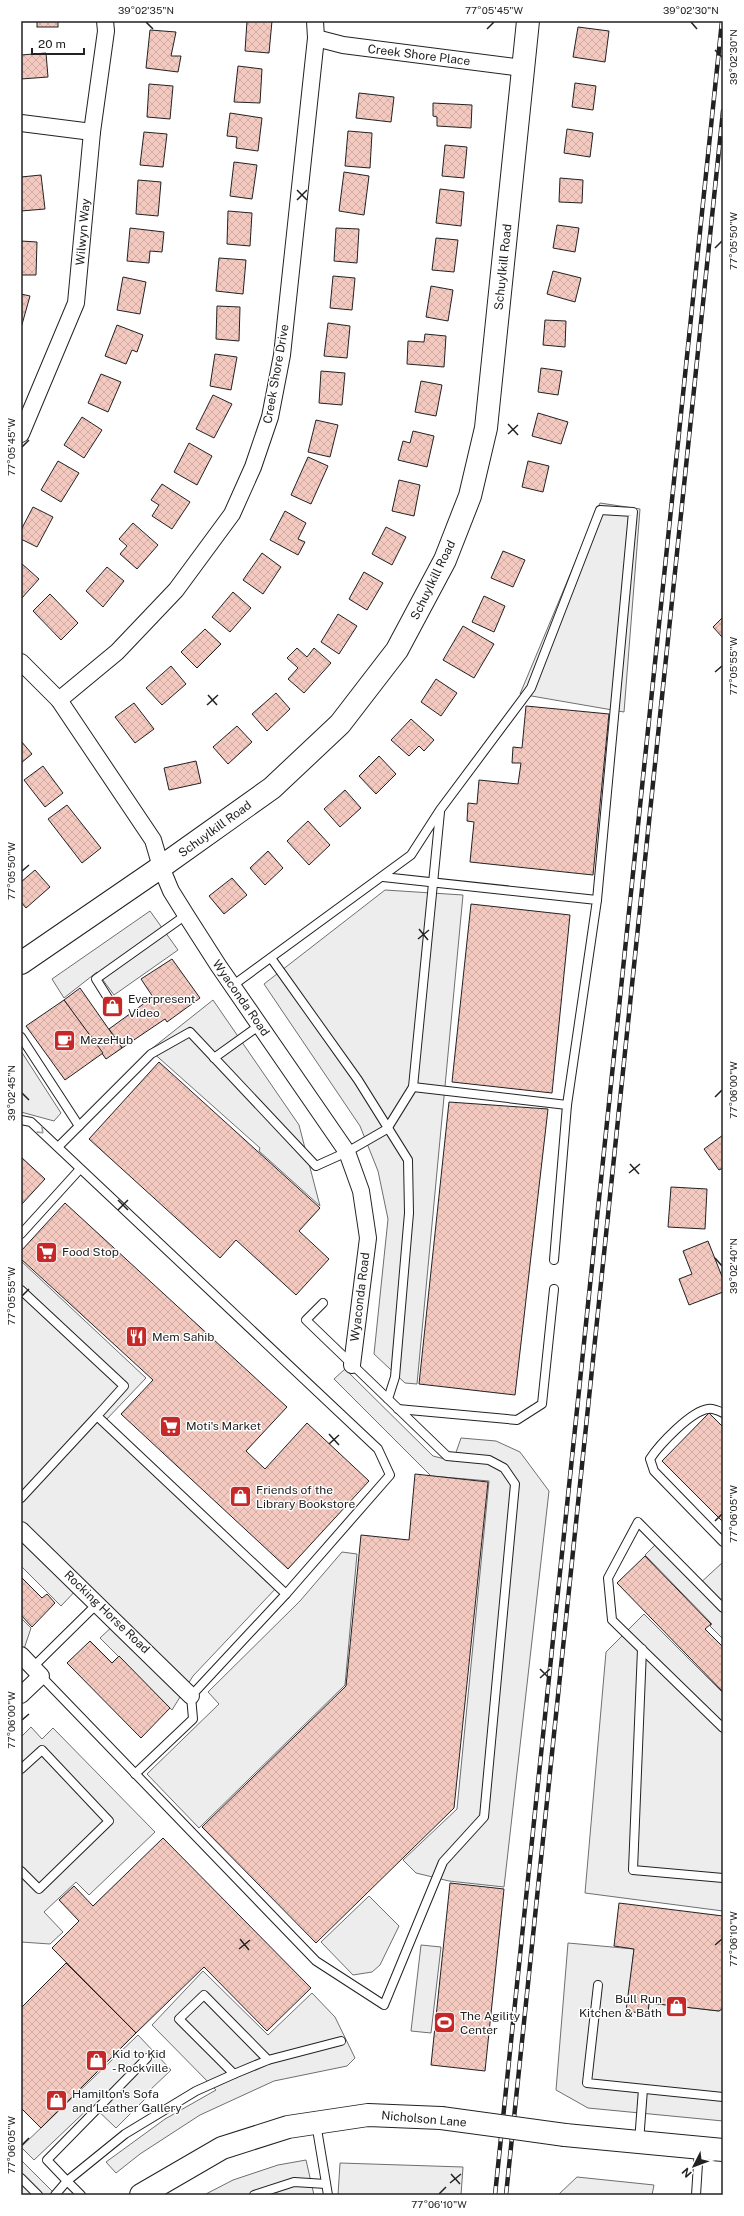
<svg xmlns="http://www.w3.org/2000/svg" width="744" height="2216" font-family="'Public Sans',sans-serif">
<defs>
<pattern id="building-cross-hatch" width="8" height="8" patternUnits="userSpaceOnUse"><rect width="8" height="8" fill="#f3c9c0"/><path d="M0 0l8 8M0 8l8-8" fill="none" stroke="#d0aca5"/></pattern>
</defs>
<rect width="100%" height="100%" fill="#fff"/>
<g fill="#ededed" stroke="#6f6f6f">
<path d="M600 503 640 509 624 712 520 694Z"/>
<path d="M385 890 463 895 417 1384 405 1383 374 1354 388 1219 378 1171 360 1126 264 984Z"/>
<path d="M150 911 178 950 114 995 97 972 64 998 52 979Z"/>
<path d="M213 1000 299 1125 320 1206 259 1151 260 1148 150 1050Z"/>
<path d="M21 1051 61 1113 54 1121 21 1112Z"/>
<path d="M21 1261 146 1378 104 1422 278 1586 193 1676 172 1710 100 1638 117 1622 80 1586 61 1606 21 1566Z"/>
<path d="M345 1369 433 1456 453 1461 461 1438 496 1441 520 1452 549 1491 504 1887 449 1881 416 1873 403 1860 457 1809 489 1481 431 1476 334 1379Z"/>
<path d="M656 1544 697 1586 723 1562V1639L710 1626 712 1624 645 1555Z"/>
<path d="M342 1552 357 1554 345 1685 199 1828 147 1774 219 1704 208 1692 300 1601Z"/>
<path d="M644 1614 723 1693V1911L585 1893 606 1652Z"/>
<path d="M21 1618 31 1628 21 1658Z"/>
<path d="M31 1727 42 1739 53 1728 155 1832 89 1895 76 1882 44 1912 63 1932 50 1944 21 1942V1737Z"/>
<path d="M369 1896 399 1926 380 1965 372 1972 353 1975 321 1942Z"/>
<path d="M568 1943 634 1949 627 2011 648 2014 649 2003 719 2011 723 2008V2121L588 2108 556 2090Z"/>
<path d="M421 1945 441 1947 431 2033 411 2031Z"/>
<path d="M203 1971 268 2035 312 1993 335 2017 355 2058 347 2066 274 2081 200 2115 140 2154 116 2173 106 2162 165 2119 216 2090 152 2025Z"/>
<path d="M138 2035 171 2070 148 2092 150 2094 116 2128 92 2105 34 2160 21 2147Z"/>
<path d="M21 2160 56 2195H21Z"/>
<path d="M306 2160 314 2195H204L233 2180 278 2165Z"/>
<path d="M340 2163 463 2167 461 2195H338Z"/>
<path d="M577 2177 654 2185 652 2195H558Z"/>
</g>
<g fill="url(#building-cross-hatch)" stroke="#222">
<rect x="37" y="21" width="21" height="6"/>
<path d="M247 21H272L269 53 245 51Z"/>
<path d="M578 27 609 31 605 62 573 57Z"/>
<path d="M150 30 176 32 171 56H181L178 72 146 68Z"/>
<path d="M46 53 48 77 21 79V55Z"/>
<path d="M238 66 262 69 260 103 234 102Z"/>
<path d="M575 83 596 86 593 110 572 107Z"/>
<path d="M149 84 173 86 170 119 147 117Z"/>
<path d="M359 93 394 97 391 122 356 118Z"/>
<path d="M433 103 472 105 471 128 437 126V117L433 116Z"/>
<path d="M230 113 262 118 258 151 236 148 237 137 227 136Z"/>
<path d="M567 129 593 133 590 157 564 153Z"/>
<path d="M348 131 372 133 370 168 345 166Z"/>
<path d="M144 132 167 134 163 167 140 165Z"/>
<path d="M445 145 467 147 464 178 442 176Z"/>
<path d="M234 162 257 165 252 199 230 196Z"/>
<path d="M344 172 369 176 364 215 339 211Z"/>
<path d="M41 175 45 209 21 211V177Z"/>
<path d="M560 178 583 180 582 203 559 202Z"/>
<path d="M138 180 161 182 158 216 136 214Z"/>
<path d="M440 189 464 192 461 226 436 223Z"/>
<path d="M228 211 252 213 250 246 227 244Z"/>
<path d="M557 225 579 228 575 252 553 248Z"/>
<path d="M130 228 164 232 162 252 150 251 149 263 127 261Z"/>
<path d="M336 228 359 229 357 263 334 261Z"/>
<path d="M436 238 458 240 454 272 432 270Z"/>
<path d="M21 241 37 242 36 275H21Z"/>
<path d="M219 258 246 260 243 294 216 291Z"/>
<path d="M553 271 581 278 575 302 547 294Z"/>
<path d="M333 276 355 278 352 310 330 308Z"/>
<path d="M123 277 146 282 140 314 117 310Z"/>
<path d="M431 286 453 290 448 321 426 317Z"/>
<path d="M21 294 30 296 21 328Z"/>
<path d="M217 306 240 307 239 341 216 339Z"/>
<path d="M545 320 566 321 565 347 543 345Z"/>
<path d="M328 323 350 326 347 358 324 356Z"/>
<path d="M117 325 143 335 137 352 132 350 126 364 105 356Z"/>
<path d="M425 334 446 336 444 367 407 364 408 341 424 342Z"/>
<path d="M215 354 237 357 231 390 210 386Z"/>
<path d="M541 368 562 371 558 395 538 392Z"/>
<path d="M321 371 345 373 342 405 319 403Z"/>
<path d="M101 374 121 382 108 412 88 403Z"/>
<path d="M421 381 442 385 436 416 415 412Z"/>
<path d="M213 395 232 404 214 438 196 429Z"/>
<path d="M538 413 568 422 561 444 532 436Z"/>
<path d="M82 417 102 430 84 458 64 445Z"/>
<path d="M316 420 338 425 330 457 308 452Z"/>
<path d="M413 431 434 436 427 467 398 460 403 441 410 443Z"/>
<path d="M189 443 212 456 197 485 174 472Z"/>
<path d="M308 457 328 466 311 504 291 495Z"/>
<path d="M58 461 79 473 61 502 41 490Z"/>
<path d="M528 461 549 466 543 492 522 487Z"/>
<path d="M399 480 420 485 414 516 392 511Z"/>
<path d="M162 484 190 502 172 529 152 516 159 505 151 500Z"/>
<path d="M33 507 53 517 37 547 21 539V530Z"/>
<path d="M285 511 306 523 298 539 305 542 298 555 270 540Z"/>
<path d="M133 523 158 545 137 569 120 554 127 546 119 539Z"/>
<path d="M386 527 406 537 392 565 372 554Z"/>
<path d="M503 551 525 560 513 587 491 578Z"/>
<path d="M262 553 281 567 263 594 243 580Z"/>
<path d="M21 563 39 579 21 599Z"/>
<path d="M107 567 124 581 103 607 86 591Z"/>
<path d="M364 572 383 583 367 610 349 599Z"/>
<path d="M233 592 251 608 230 632 212 617Z"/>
<path d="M50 594 78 623 61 640 33 611Z"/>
<path d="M484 596 505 606 494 632 472 622Z"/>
<path d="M338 614 357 626 339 654 321 642Z"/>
<path d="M723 617V638L713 627Z"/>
<path d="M463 626 494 644 474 678 443 660Z"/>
<path d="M205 629 221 644 197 668 181 652Z"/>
<path d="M297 648 307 657 314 648 331 663 304 693 288 679 298 668 287 658Z"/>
<path d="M171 666 186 684 162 705 146 688Z"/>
<path d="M436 679 457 693 441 716 421 702Z"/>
<path d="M276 693 290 709 267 731 252 714Z"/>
<path d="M134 703 154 729 135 743 115 717Z"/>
<path d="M526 706 609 714 593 875 470 862 474 822 467 821 468 803 477 804 479 780 518 784 521 763H512L513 747 522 748Z"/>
<path d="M411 719 434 740 424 751 419 746 409 756 391 740Z"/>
<path d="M237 726 252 742 228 764 213 747Z"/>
<path d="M21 741 32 754 21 763Z"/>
<path d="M379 756 396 774 376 794 359 776Z"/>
<path d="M196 761 201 783 169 790 164 768Z"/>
<path d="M43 766 63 793 45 807 24 780Z"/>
<path d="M345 790 361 808 340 827 324 809Z"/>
<path d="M67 805 101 848 82 863 48 819Z"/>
<path d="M308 821 330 845 309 865 287 841Z"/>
<path d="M268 851 283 868 265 885 250 868Z"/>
<path d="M35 870 50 887 26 908 21 902V882Z"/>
<path d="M232 878 247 895 224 914 209 896Z"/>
<path d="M471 904 570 915 552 1093 452 1082Z"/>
<path d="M172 959 200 998 167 1022 165 1019 122 1048 109 1029 153 997 141 979Z"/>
<path d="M80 988 122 1048 106 1059 64 1000Z"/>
<path d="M64 1000 103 1053 65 1080 26 1026Z"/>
<path d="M159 1062 320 1208 299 1231 329 1259 296 1295 236 1240 220 1258 89 1139Z"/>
<path d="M449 1102 548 1109 515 1395 419 1384Z"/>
<path d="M723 1135V1168L719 1170 704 1149Z"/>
<path d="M21 1157 45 1179 21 1205Z"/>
<path d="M671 1187 707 1189 705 1229 668 1227Z"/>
<path d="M65 1203 287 1407 246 1451 265 1469 307 1423 369 1481 288 1569 121 1414 153 1380 21 1259V1251Z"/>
<path d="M708 1241 723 1279V1292L689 1305 679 1279 692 1274 683 1251Z"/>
<path d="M709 1413 723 1427V1522L662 1461Z"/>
<path d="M415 1474 488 1482 454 1808 316 1943 202 1827 346 1686 361 1535 409 1540Z"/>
<path d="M645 1556 711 1624 705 1629 723 1647V1692L617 1583Z"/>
<path d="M21 1577 42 1598 47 1594 55 1603 32 1627 21 1615Z"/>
<path d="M90 1641 112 1663 119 1656 170 1708 141 1738 67 1663Z"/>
<path d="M163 1838 311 1988 267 2031 204 1967 136 2033 52 1948 79 1921 59 1900 74 1886 93 1906Z"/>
<path d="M450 1883 504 1889 485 2071 431 2065Z"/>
<path d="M619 1903 723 1916V2008L719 2011 649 2003 648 2014 626 2011 634 1949 614 1946Z"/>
<path d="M66 1963 136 2033 41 2128 21 2108V2008Z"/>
</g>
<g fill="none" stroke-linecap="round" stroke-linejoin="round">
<defs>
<g id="lane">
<path d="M383 877 597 900 567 1105"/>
<path d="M232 986 411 855 440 810 531 688 600 510 633 512 597 900"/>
<path d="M113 1006 96 979 186 915"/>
<path d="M21 1037 79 1126"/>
<path d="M214 1058 260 1025"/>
<path d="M413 1087 567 1105 554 1260"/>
<path d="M21 1120 31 1122 378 1449 390 1475 286 1594 191 1696 193 1719 135 1774"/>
<path d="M58 1147 151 1054 190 1032 316 1166 347 1152 387 1129 413 1087 440 812"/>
<path d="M21 1234 80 1169"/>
<path d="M21 1290 124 1386 97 1416 286 1594"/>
<path d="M323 1303 306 1320 388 1399"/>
<path d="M398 1409 517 1420 542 1404 554 1289"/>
<path d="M723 1413C719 1411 713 1408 708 1409 691 1411 659 1445 650 1459L654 1471 723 1542"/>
<path d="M21 1498 97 1416"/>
<path d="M723 1608 638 1522 608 1578 612 1620 723 1728"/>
<path d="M642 1649 633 1870 723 1878"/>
<path d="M33 1667 98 1603"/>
<path d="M41 1676 316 1961 384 2005 443 1862 484 1817 515 1484 504 1468 489 1460 447 1456 388 1399 395 1377 409 1213 408 1160 358 1080 271 958"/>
<path d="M21 1769 42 1750 109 1821 39 1889 21 1871"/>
<path d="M598 1985 587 2083 723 2097"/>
<path d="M234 2074 268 2060 341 2041"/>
<path d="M316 2123 328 2195"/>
<path d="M639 2142 643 2089"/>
<path d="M21 2178 38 2195"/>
<path d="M55 2195 67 2181 47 2160 147 2058"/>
<path d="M81 2195 67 2181 125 2134 196 2091 234 2074 179 2019 204 1995 268 2060"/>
<path d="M254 2195 294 2182 326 2184"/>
<path d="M696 2195 699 2148"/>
</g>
<g id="street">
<path d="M316 38 343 45 523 68"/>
<path d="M21 123 92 132"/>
<path d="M21 434 76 303 92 132 106 31 105 21"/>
<path d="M21 662 59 700 153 840 161 867 171 891 186 915 218 965 347 1152 361 1191 368 1238 352 1365"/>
<path d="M59 700 117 652 176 590 232 514 253 467 270 417 282 355 316 38 315 21"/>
<path d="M21 1530 191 1696"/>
<path d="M21 1655 41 1676 21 1695"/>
</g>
<g id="secondary">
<path d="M21 963 161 867 272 788 340 724 397 650 445 560 470 496 486 428 528 21"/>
<path d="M565 2135 723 2150"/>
<path d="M141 2195 222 2148 288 2127 368 2115 441 2118"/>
</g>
</defs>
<use href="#lane" stroke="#222" stroke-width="10"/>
<use href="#street" stroke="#222" stroke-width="18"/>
<use href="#secondary" stroke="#222" stroke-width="24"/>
<use href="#lane" stroke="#fff" stroke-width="8"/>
<use href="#street" stroke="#fff" stroke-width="16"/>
<use href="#secondary" stroke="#fff" stroke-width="22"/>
<defs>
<g id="rail">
<path d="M495 2195 722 21"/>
<path d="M506 2195 723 111"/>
</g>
</defs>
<use href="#rail" stroke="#222" stroke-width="4.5"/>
<use href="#rail" stroke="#fff" stroke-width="3" stroke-dasharray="9" stroke-linecap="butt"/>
<defs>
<path id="secondary-bridge" d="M441 2118 565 2135"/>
</defs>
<use href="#secondary-bridge" stroke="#222" stroke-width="24" stroke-linecap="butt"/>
<use href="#secondary-bridge" stroke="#fff" stroke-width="22"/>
</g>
<defs><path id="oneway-chevron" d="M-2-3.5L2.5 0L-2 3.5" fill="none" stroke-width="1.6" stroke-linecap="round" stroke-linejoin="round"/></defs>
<use stroke="#9c9c9c" href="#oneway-chevron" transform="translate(41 1131) rotate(44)"/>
<path fill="none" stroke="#222" stroke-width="1.5" d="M146 22 153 29M691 22 697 29M487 29 494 22M715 50 722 57M297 190 307 200M297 200 307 190M715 248 722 241M508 424 518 435M508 434 518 425M22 447 29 440M715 672 722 666M208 695 217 705M207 705 218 695M22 871 29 865M419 929 428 940M418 939 429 930M22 1093 29 1100M715 1097 722 1090M630 1164 639 1174M629 1173 640 1164M118 1200 128 1210M118 1210 128 1200M715 1258 722 1266M22 1296 29 1289M329 1434 339 1445M329 1444 339 1435M715 1521 722 1514M540 1669 550 1679M540 1678 550 1669M22 1720 29 1714M240 1939 249 1950M715 1945 722 1939M239 1949 250 1940M22 2145 29 2138M451 2174 460 2184M450 2183 461 2174M439 2194 446 2187"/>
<defs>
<symbol id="shop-square" viewBox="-11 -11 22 22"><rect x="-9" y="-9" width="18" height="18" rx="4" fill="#c62828" stroke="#fff"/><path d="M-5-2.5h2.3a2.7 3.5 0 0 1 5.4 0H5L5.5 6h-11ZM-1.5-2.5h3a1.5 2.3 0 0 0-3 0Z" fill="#fff"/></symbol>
<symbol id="cafe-square" viewBox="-11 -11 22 22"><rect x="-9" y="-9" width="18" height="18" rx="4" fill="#c62828" stroke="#fff"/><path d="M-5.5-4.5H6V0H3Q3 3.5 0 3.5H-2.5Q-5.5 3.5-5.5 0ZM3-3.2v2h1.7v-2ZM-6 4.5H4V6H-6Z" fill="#fff"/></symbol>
<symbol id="supermarket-square" viewBox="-11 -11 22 22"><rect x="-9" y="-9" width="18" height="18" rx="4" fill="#c62828" stroke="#fff"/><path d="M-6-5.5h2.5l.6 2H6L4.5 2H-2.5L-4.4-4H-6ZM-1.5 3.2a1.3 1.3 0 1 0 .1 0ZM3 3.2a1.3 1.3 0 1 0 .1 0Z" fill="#fff"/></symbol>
<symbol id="restaurant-square" viewBox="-11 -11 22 22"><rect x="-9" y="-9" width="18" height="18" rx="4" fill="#c62828" stroke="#fff"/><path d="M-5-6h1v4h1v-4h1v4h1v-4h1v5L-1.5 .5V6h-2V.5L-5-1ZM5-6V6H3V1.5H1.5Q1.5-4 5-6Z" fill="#fff"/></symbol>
<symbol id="stadium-square" viewBox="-11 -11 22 22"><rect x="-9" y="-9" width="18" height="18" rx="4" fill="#c62828" stroke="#fff"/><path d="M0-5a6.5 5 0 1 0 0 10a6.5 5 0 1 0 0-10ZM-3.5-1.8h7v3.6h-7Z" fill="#fff"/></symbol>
</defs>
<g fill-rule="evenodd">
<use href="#shop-square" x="100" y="994" width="25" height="25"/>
<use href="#cafe-square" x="52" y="1028" width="25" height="25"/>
<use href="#supermarket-square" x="34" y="1240" width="25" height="25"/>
<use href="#restaurant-square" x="124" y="1324" width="25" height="25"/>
<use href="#supermarket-square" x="158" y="1414" width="25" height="25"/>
<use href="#shop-square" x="228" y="1484" width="25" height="25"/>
<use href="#shop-square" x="664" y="1994" width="25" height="25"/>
<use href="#stadium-square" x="432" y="2010" width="25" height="25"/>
<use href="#shop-square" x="84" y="2048" width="25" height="25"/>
<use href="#shop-square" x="44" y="2088" width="25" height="25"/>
</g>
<g text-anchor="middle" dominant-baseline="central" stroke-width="3" stroke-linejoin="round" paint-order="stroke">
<g font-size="12" fill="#222" stroke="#fff">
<text transform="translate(419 55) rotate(7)">Creek Shore Place</text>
<text transform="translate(83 232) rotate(-85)">Wilwyn Way</text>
<text transform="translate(503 267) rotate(-84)">Schuylkill Road</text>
<text transform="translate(276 374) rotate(-80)">Creek Shore Drive</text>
<text transform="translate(433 580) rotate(-64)">Schuylkill Road</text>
<text transform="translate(215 829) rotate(-36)">Schuylkill Road</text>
<text transform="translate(241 998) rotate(55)">Wyaconda Road</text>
<text transform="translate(360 1297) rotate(-83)">Wyaconda Road</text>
<text transform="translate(107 1612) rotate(44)">Rocking Horse Road</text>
<text transform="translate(424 2119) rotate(5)">Nicholson Lane</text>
</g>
<g font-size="12" fill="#222" stroke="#fff" text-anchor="start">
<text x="128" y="999">Everpresent<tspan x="128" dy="14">Video</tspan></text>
<text x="80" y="1040">MezeHub</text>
<text x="62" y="1252">Food Stop</text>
<text x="152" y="1337">Mem Sahib</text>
<text x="186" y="1426">Moti's Market</text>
<text x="256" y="1490">Friends of the<tspan x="256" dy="14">Library Bookstore</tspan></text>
<text x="662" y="1999" text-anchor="end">Bull Run<tspan x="662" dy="14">Kitchen &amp; Bath</tspan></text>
<text x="460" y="2016">The Agility<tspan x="460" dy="14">Center</tspan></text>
<text x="112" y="2054">Kid to Kid<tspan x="112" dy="14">- Rockville</tspan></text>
<text x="72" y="2094">Hamilton's Sofa<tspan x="72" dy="14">and Leather Gallery</tspan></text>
</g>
</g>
<rect width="744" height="2216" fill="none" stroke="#ffffff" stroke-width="44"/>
<g transform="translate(694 2166) rotate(228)" stroke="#ffffff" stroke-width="3" paint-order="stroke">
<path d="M0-3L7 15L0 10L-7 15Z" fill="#222222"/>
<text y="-6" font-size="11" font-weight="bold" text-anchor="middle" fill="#222222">N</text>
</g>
<path d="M32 48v6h52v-6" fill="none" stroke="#222222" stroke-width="2"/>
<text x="38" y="48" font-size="12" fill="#222222" stroke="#ffffff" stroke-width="3" paint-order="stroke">20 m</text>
<rect x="22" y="22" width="700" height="2172" fill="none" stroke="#222" stroke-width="1.5"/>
<g font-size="10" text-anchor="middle" fill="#222">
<text x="146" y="14">39°02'35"N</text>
<text x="494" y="14">77°05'45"W</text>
<text x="691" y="14">39°02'30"N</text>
<text transform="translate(733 57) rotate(-90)" y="4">39°02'30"N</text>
<text transform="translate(733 241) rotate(-90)" y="4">77°05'50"W</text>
<text transform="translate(11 447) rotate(-90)" y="4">77°05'45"W</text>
<text transform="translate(733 666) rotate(-90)" y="4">77°05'55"W</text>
<text transform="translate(11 871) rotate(-90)" y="4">77°05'50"W</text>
<text transform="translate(733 1090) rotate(-90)" y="4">77°06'00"W</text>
<text transform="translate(11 1093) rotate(-90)" y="4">39°02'45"N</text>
<text transform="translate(733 1266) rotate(-90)" y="4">39°02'40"N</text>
<text transform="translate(11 1296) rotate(-90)" y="4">77°05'55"W</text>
<text transform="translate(733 1514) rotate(-90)" y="4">77°06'05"W</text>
<text transform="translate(11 1720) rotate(-90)" y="4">77°06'00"W</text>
<text transform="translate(733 1939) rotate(-90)" y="4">77°06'10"W</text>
<text transform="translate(11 2145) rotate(-90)" y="4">77°06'05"W</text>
<text x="439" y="2208">77°06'10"W</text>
</g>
</svg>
